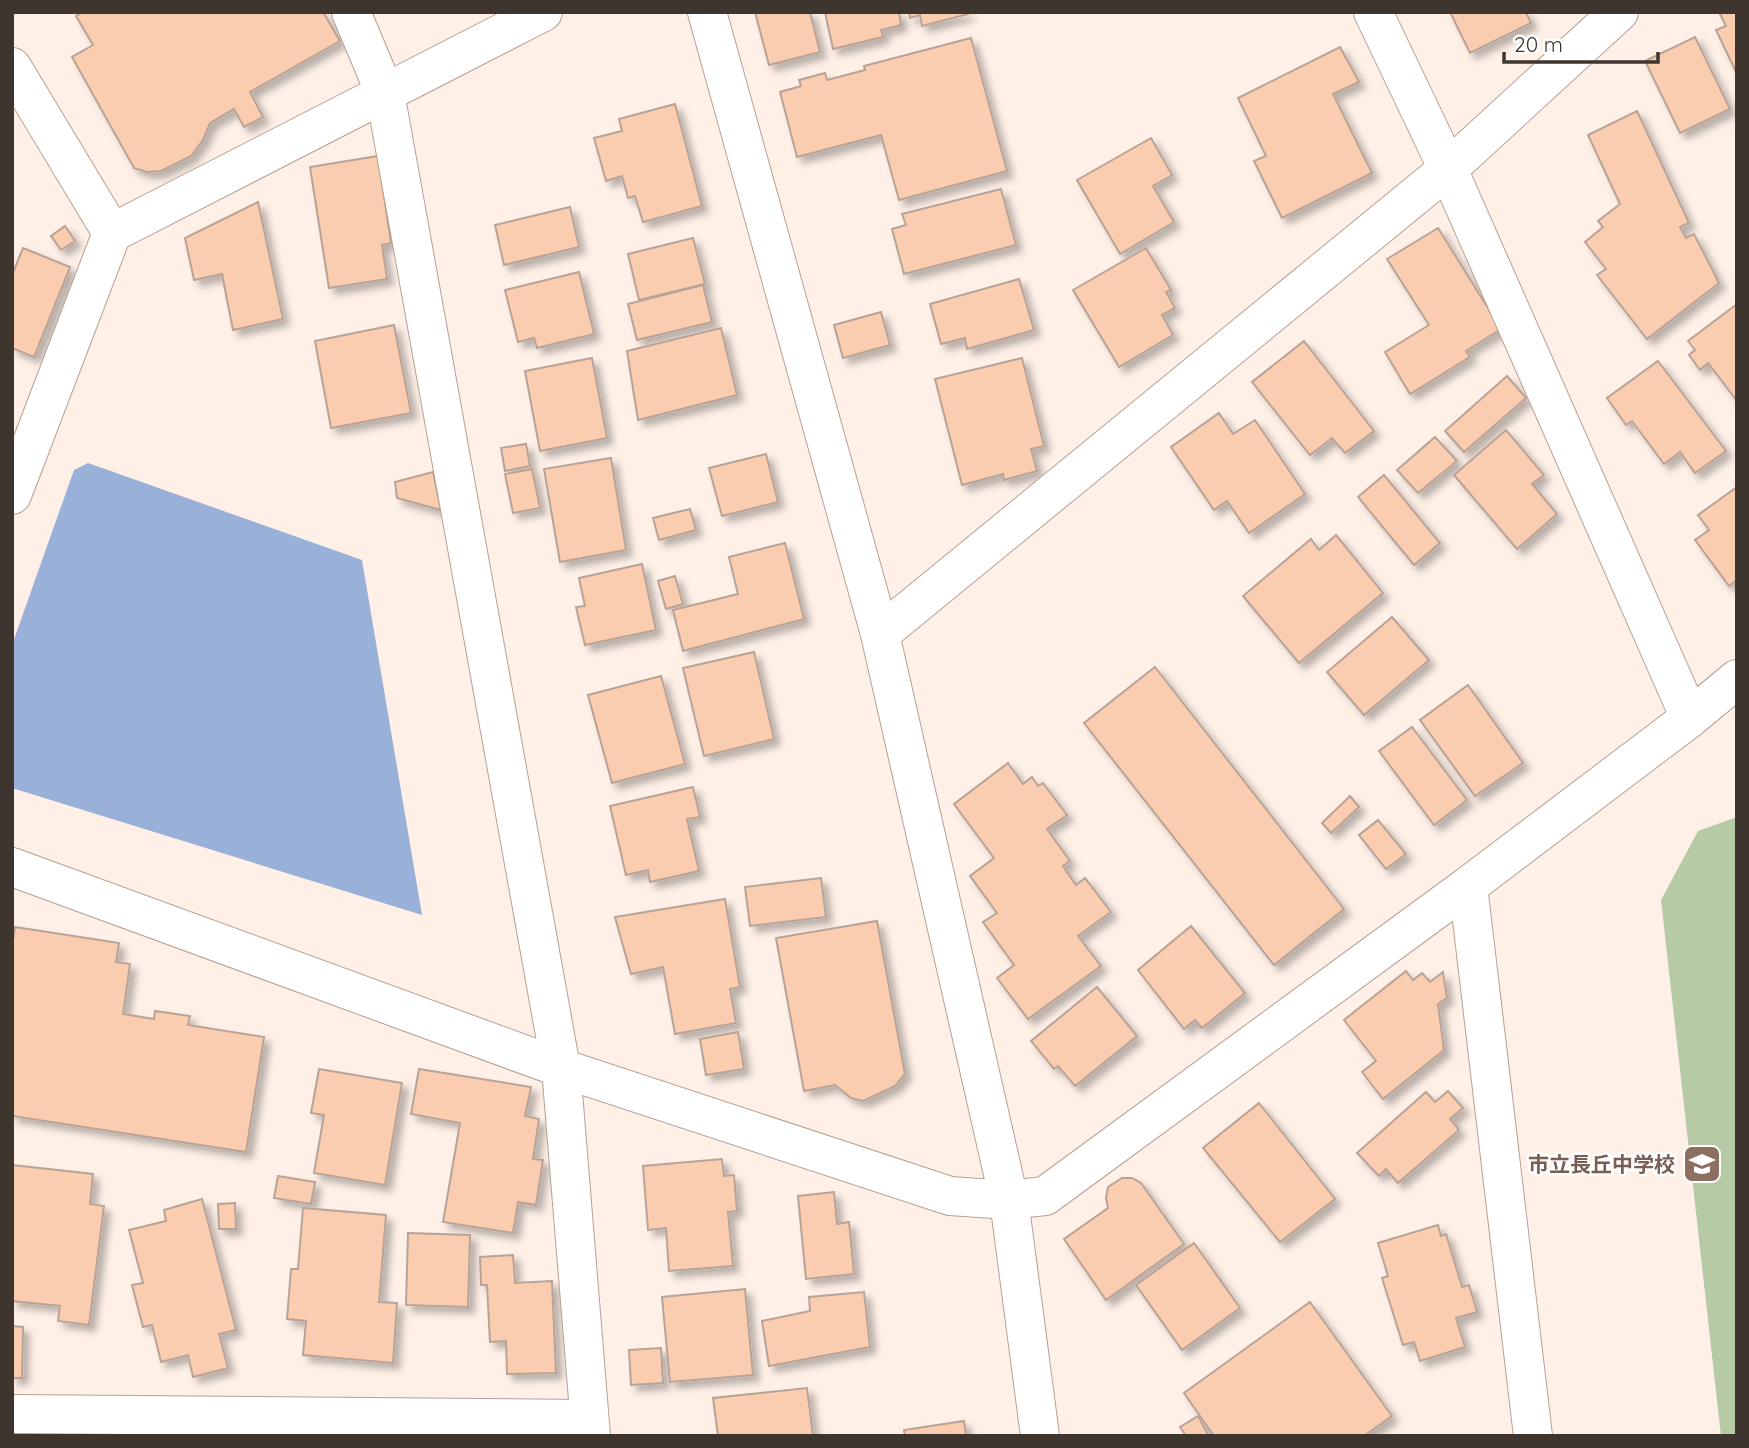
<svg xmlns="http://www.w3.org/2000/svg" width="1749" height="1448" font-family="Quicksand,'Noto Sans JP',sans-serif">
<defs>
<filter id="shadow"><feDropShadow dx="6" dy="6" stdDeviation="3.5" flood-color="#0004"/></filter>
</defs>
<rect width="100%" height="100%" fill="#fef0e7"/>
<path fill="#b5caa5" d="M1737 817V1436H1721L1661 900 1698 831Z"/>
<path fill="#99b0d8" d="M88 463 362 560 422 915 12 788V645L74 470Z"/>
<g fill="#facdb0" stroke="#b9a396" stroke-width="2" filter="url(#shadow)">
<path d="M83 12H323L340 41 250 92 263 117 244 127 234 109 210 123 203 140 191 156 161 171 147 172 134 168 72 57 93 45 76 16Z"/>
<path d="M755 12H810L820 52 769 65Z"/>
<path d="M825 12H899L901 25 881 30 883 37 833 49Z"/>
<path d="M909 12H968V14L922 26 920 15 910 18Z"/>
<path d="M1450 12H1526L1531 23 1470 53Z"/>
<path d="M1719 12H1737V74L1716 30 1726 26Z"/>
<path d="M1695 37 1730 109 1680 133 1645 61Z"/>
<path d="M971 38 1007 171 899 200 881 135 797 157 780 92 801 86 799 80 825 73 827 80 865 70 864 66Z"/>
<path d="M1340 47 1359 82 1333 94 1372 173 1282 218 1254 161 1266 156 1238 98Z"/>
<path d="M675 104 702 206 643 222 635 196 628 198 622 176 606 181 594 138 622 131 619 119Z"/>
<path d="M1637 111 1689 223 1680 227 1686 238 1694 234 1719 283 1647 339 1597 275 1606 269 1585 242 1603 227 1598 221 1620 204 1588 135Z"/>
<path d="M1151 138 1172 175 1153 186 1174 222 1120 254 1077 180Z"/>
<path d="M378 156 391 243 382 245 387 279 329 288 310 167Z"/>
<path d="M1001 189 1016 245 904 274 892 229 906 225 902 214Z"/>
<path d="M258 202 283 319 233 330 222 274 194 280 185 238Z"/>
<path d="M570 207 579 247 504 265 495 225Z"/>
<path d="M65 226 75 241 61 250 51 236Z"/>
<path d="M1438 228 1501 329 1466 351 1470 357 1410 394 1385 352 1429 325 1387 259Z"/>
<path d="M693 238 705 284 639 300 628 254Z"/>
<path d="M23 248 70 267 34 357 12 348V275Z"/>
<path d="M1146 248 1171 290 1166 292 1175 308 1162 315 1173 335 1119 367 1073 290Z"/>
<path d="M579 272 594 334 537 348 534 338 518 342 505 290Z"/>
<path d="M1019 279 1034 330 967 349 965 338 941 344 930 304Z"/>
<path d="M703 285 712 322 637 340 628 304Z"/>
<path d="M1737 304V401L1708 363 1700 370 1689 355 1695 350 1688 341Z"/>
<path d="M881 312 890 345 843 358 834 325Z"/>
<path d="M394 325 411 413 331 428 315 341Z"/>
<path d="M721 328 737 395 638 420 627 351Z"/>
<path d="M1304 341 1374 431 1345 453 1332 438 1310 455 1252 382Z"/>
<path d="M592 358 607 438 540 451 525 371Z"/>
<path d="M1022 358 1044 446 1031 449 1037 471 1004 480 1003 474 962 485 935 379Z"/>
<path d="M1658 361 1726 451 1695 473 1680 452 1664 464 1632 421 1626 425 1607 398Z"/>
<path d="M1507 376 1526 398 1464 452 1445 431Z"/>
<path d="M1219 413 1233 434 1255 420 1305 494 1249 533 1227 501 1214 510 1171 447Z"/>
<path d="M1506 430 1544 475 1532 484 1557 514 1517 549 1454 475Z"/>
<path d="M1435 437 1457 461 1418 493 1397 470Z"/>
<path d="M526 444 530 466 505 471 501 448Z"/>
<path d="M766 454 778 502 722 516 709 468Z"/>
<path d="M611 458 626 550 560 562 544 469Z"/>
<path d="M532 469 540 508 513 513 505 474Z"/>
<path d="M433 472 441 510 397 498 395 482Z"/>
<path d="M1384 475 1440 543 1414 565 1358 497Z"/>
<path d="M1737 487V580L1729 586 1695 540 1709 530 1698 515Z"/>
<path d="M690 509 696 530 659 540 653 518Z"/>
<path d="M1336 535 1383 593 1299 663 1243 596 1311 539 1319 550Z"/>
<path d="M785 543 804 619 683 651 673 610 738 594 729 557Z"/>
<path d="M642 564 656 630 585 645 576 607 585 606 579 578Z"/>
<path d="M675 576 683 604 666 609 658 581Z"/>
<path d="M1392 617 1429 660 1364 715 1327 672Z"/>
<path d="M754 652 774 739 704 756 683 668Z"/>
<path d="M1155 667 1344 909 1274 965 1084 723Z"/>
<path d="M661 676 685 764 612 783 588 695Z"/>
<path d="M1468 685 1523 763 1475 796 1420 720Z"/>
<path d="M1412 727 1467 800 1434 825 1379 751Z"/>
<path d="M1008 763 1023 784 1032 777 1038 786 1043 783 1067 815 1047 829 1070 861 1063 866 1076 885 1085 878 1111 912 1078 936 1101 966 1028 1019 997 978 1014 965 983 922 997 913 970 876 994 858 954 804Z"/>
<path d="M693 787 700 817 687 819 699 871 650 882 648 870 626 875 610 806Z"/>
<path d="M1350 796 1359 807 1331 833 1322 823Z"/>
<path d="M1378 820 1406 854 1386 869 1359 835Z"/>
<path d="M821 878 826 917 750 926 745 887Z"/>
<path d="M725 899 740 987 730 989 736 1023 675 1034 663 967 631 974 615 917Z"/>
<path d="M877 921 905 1074 895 1086 863 1101 851 1098 835 1085 804 1091 776 938Z"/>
<path d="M1191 926 1245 993 1202 1028 1195 1020 1184 1029 1138 970Z"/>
<path d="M15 927 119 943 116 962 130 964 123 1014 154 1019 155 1011 190 1016 188 1025 264 1037 246 1152 12 1116V947Z"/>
<path d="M1406 971 1413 980 1422 973 1430 982 1443 972 1447 998 1438 1004 1444 1050 1383 1099 1362 1072 1376 1061 1344 1020Z"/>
<path d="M1097 987 1137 1036 1075 1086 1058 1066 1054 1069 1031 1041Z"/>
<path d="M738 1032 744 1069 706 1075 700 1039Z"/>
<path d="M319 1069 402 1083 385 1185 314 1173 324 1115 311 1113Z"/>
<path d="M419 1069 531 1087 525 1116 539 1119 533 1159 543 1160 536 1205 518 1202 513 1233 443 1222 460 1123 411 1114Z"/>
<path d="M1448 1091 1463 1108 1450 1119 1459 1130 1398 1183 1386 1169 1379 1176 1357 1153 1426 1092 1435 1102Z"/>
<path d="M1259 1103 1335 1199 1280 1242 1203 1148Z"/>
<path d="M722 1159 724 1176 734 1175 737 1211 728 1212 733 1266 669 1271 666 1228 648 1230 643 1166Z"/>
<path d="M12 1165 93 1174 90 1204 104 1206 89 1325 58 1321 60 1306 12 1301Z"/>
<path d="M278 1176 315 1182 311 1204 274 1198Z"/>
<path d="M1122 1178H1132L1141 1183 1184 1244 1106 1300 1064 1239 1108 1208 1106 1198 1108 1187Z"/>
<path d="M834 1192 837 1224 849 1222 854 1274 806 1279 798 1196Z"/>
<path d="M202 1199 236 1330 219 1334 228 1368 193 1377 188 1355 161 1362 152 1325 143 1327 132 1285 143 1283 129 1230 166 1221 164 1210Z"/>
<path d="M235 1203 236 1229H219L218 1204Z"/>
<path d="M303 1208 386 1215 379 1302 397 1303 393 1363 303 1355 306 1321 287 1319 291 1269H298Z"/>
<path d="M1438 1225 1441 1236 1446 1234 1462 1287 1469 1285 1477 1312 1456 1318 1465 1347 1420 1361 1414 1342 1403 1345 1382 1278 1388 1276 1378 1243Z"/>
<path d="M408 1233 470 1235 468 1307 406 1305Z"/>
<path d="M1194 1243 1240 1308 1182 1350 1136 1285Z"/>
<path d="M513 1255 515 1283 552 1281 556 1373 507 1374 506 1341 490 1342 487 1285H481L480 1257Z"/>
<path d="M745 1289 753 1375 670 1382 662 1297Z"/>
<path d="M864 1292 870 1347 769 1366 762 1321 810 1311 809 1297Z"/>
<path d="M1310 1302 1392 1416 1364 1436H1214L1184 1393Z"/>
<path d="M12 1326 23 1327 22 1378H12Z"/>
<path d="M661 1348 663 1383 631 1385 629 1350Z"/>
<path d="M807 1388 813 1436H718L713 1398Z"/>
<path d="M1198 1416 1209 1436H1186L1180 1427Z"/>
<path d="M964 1421 966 1436H905L904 1430Z"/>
</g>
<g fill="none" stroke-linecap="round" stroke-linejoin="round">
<defs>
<g id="minor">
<path d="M351 12 385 93 561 1068 591 1436"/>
<path d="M707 12 880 634 1009 1200 1040 1436"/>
<path d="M1373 12 1448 169 1690 718 1468 886"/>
<path d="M12 67 112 233 12 495"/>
<path d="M112 233 543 12"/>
<path d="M880 634 1448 169 1619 12"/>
<path d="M1690 718 1737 679"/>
<path d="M12 867 561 1068 950 1196 1009 1200 1045 1196 1468 886 1533 1436"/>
<path d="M12 1414 589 1419"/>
</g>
</defs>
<use href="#minor" stroke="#b6a093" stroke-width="40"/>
<use href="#minor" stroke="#fff" stroke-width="38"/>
</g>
<defs>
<symbol id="school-square" viewBox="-11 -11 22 22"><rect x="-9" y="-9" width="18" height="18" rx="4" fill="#8d6e63" stroke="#fff"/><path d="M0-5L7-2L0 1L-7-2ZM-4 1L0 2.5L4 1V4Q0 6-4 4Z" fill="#fff"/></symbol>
</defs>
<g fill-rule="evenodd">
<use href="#school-square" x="1680" y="1142" width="44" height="44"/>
</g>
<g text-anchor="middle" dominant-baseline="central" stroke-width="5" stroke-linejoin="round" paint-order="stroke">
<g font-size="21" font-weight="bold" fill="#785e54" stroke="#fff" text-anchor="end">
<text x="1675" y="1164">市立長丘中学校</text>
</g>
</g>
<rect width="1749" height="1448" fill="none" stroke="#3e352f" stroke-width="28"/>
<path d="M1504 52v10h154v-10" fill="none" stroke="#3e352f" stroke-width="3.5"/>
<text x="1514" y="52" font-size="21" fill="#3e352f" stroke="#ffffff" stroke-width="5" paint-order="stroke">20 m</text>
</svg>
